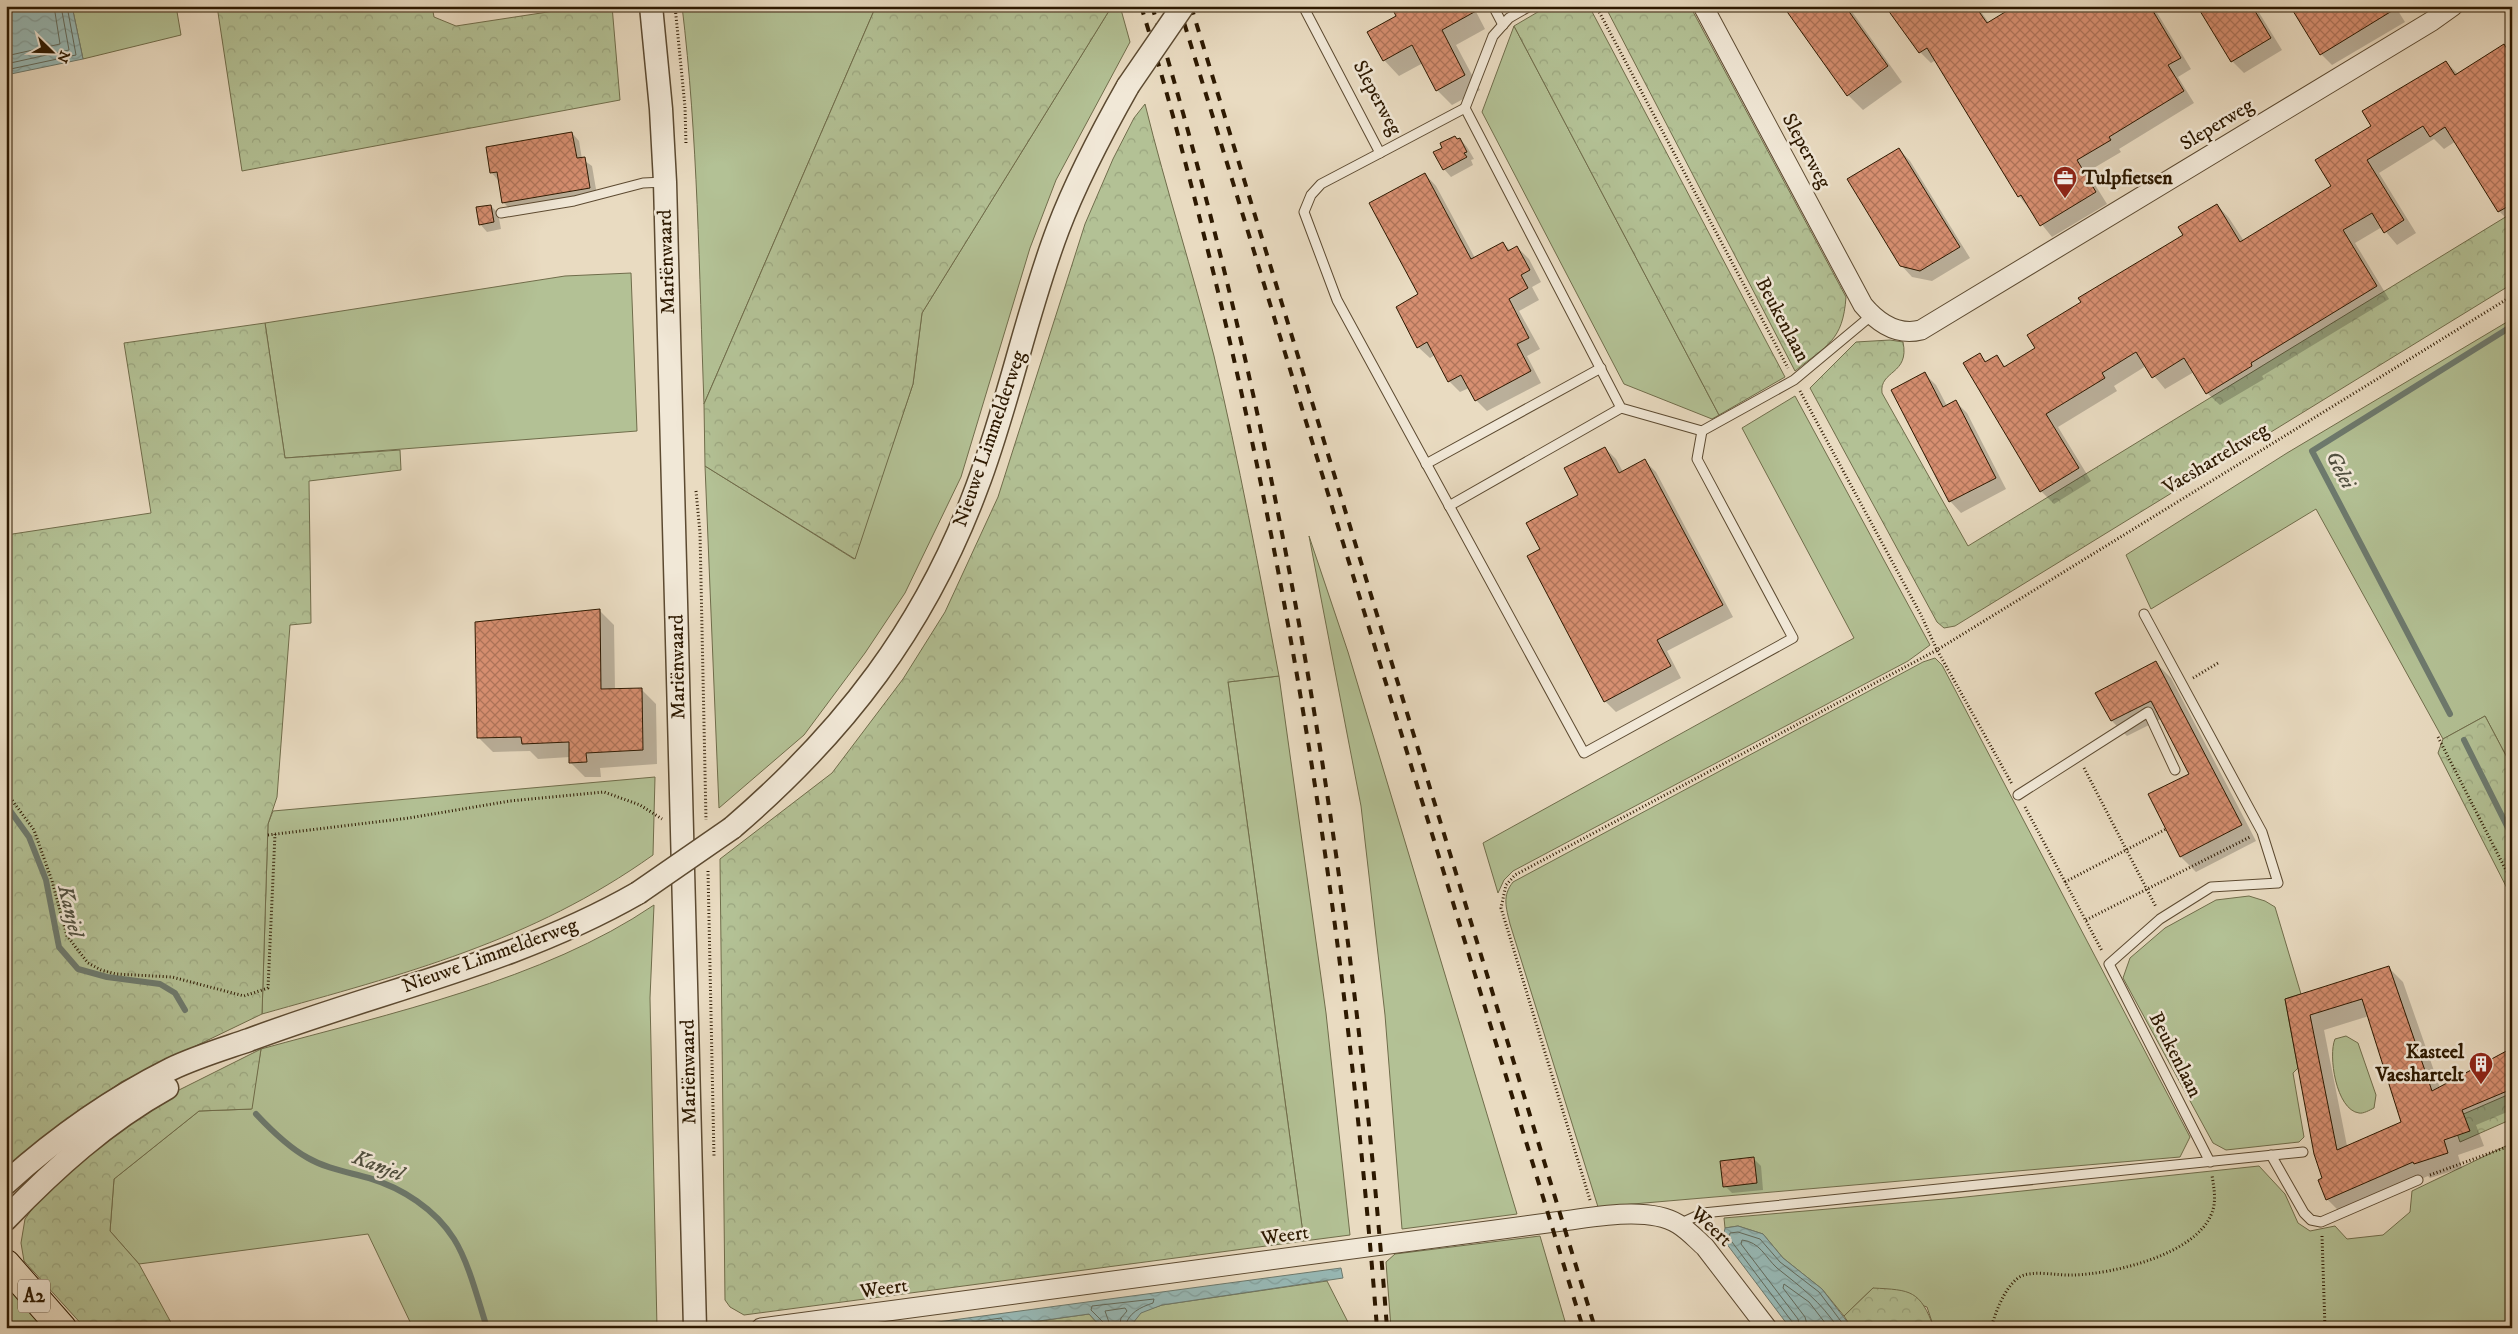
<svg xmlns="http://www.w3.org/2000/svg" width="2518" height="1334" font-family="'IM FELL DW Pica',serif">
<defs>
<pattern id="forest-crowns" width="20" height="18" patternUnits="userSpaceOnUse" patternTransform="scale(1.25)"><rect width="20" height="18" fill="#b3c195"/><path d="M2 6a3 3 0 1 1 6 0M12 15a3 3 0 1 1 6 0" fill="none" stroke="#9aa57f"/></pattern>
<pattern id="water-waves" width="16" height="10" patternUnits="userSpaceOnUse" patternTransform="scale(1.25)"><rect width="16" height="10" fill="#98bab7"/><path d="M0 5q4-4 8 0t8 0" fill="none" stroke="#839f9c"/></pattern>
<pattern id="building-cross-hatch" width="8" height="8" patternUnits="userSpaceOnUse" patternTransform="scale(1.25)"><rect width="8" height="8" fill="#d78f71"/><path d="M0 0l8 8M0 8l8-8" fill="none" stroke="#af745a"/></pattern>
</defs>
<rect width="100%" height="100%" fill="#e9dbc1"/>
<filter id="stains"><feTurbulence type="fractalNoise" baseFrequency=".004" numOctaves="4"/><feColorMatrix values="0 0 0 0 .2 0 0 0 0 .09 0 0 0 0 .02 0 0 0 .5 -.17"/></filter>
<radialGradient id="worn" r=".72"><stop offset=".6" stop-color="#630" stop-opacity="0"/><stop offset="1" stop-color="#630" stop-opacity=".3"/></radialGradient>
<g fill="#b3c195" stroke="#706d4b">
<path d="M72 6H176L181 35 83 59Z"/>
<path d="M682 6H876L704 404C699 271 698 138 682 6Z"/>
<path d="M1112 6H1120L1130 42 1056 180 1030 248 961 477 905 593 865 653 804 735 719 808 705 466 854 559 913 384 922 313Z"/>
<path d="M1514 26 1719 415 1712 419 1624 384 1482 112Z"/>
<path d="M631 273 637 431 285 458 265 323 565 276Z"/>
<path d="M2512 319V767L2485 716 2443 739 2316 509 2151 609 2126 555 2287 453Z"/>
<path d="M1795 396 1930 645 1908 661 1513 871 1504 880 1498 893 1483 843 1854 638 1742 428Z"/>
<path d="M1309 536 1348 652 1517 1214 1402 1229 1385 1015 1361 806Z"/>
<path d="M1935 658 1942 665 2190 1137 2180 1157 1598 1207 1510 924C1506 907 1502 896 1513 882L1923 662Z"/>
<path d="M1279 676 1326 1013 1350 1235 1304 1241 1228 682Z"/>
<path d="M655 777 653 855C531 942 404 974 262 1014L268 824 273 811Z"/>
<path d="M2249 896 2265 901 2275 907 2301 994 2285 999 2298 1068 2293 1073 2304 1137 2299 1142 2226 1150 2213 1143 2123 978 2130 958 2165 928 2216 900Z"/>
<path d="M654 905 650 998 657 1328H413L368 1234 139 1264 110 1231 114 1179 199 1111 251 1109 261 1049C388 1014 544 980 654 905Z"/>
<path d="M2346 1036 2358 1043 2376 1095 2374 1108C2370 1110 2363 1114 2359 1113 2336 1110 2328 1055 2335 1039Z"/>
<path d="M2512 1143V1328H1934L1927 1307 1873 1288 1844 1316 1822 1289 1783 1258 1763 1234 1738 1226 1725 1228 1724 1218 1956 1198 2259 1166 2285 1194 2298 1223 2310 1231 2335 1226 2347 1239 2383 1235 2410 1212 2412 1191Z"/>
<path d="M1540 1236 1567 1328H1391L1386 1262 1395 1254Z"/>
<path d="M1327 1281 1351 1328H1129L1141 1312 1162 1305Z"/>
<path d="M6 1285 44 1328H6Z"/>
</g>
<g fill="url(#forest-crowns)" stroke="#706d4b">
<path d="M217 6H432L434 17 456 26 587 6H612L620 100 242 171Z"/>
<path d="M876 6H1112L922 313 913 384 855 559 705 466 704 404Z"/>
<path d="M1548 6H1589L1785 377 1719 415 1514 26Z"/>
<path d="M1605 6H1690L1846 297C1843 341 1827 345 1795 371Z"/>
<path d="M1145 104C1166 189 1193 272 1214 356 1239 462 1259 569 1279 676L1228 682 1304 1241 744 1315 730 1307 725 1300 720 859 832 773 903 679 945 612 998 497 1085 224 1113 159 1134 118Z"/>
<path d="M2512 213V284L1955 626 1944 628 1937 622 1810 388 1856 342 1890 340 1903 342C1910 375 1879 370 1882 393L1968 546Z"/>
<path d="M265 323 285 458 400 450 401 470 309 481 311 623 290 625 277 797 268 824 262 1014 121 1082 6 1167V535L151 513 124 343Z"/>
<path d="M2485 716 2512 767V898L2438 753 2443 739Z"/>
<path d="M261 1049 252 1109 199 1111 114 1179 110 1231 139 1264 174 1328H85L24 1261 21 1243 25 1219 42 1195 100 1142 177 1091Z"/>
<path d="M2512 1093V1119L2460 1142 2452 1119Z"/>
<path d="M1873 1288C1911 1290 1920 1290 1934 1328H1852L1844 1316Z"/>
<path d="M1089 1314 1102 1328H989Z"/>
</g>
<g fill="url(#water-waves)" stroke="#6d7a6e">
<path d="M6 6H72L83 59 6 75Z"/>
<path d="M1738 1226 1763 1234 1783 1258 1822 1289 1852 1328H1790L1723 1239 1725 1228Z"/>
<path d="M1341 1268 1343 1278 1162 1305 1141 1313 1129 1328H1102L1089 1314 989 1328H893Z"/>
</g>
<g fill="#0003" fill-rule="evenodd">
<path d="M1473 6 1485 29 1456 45 1480 90 1452 105 1437 90 1423 63 1399 76 1384 60Z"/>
<path d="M1784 6H1848L1902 82 1863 110 1848 95Z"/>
<path d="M1887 6H1977L1989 23 2018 6H2153L2191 69 2178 77 2194 103 2119 149 2121 152 2087 172 2107 204 2052 237 2019 196 1936 60 1931 63 1920 52Z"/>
<path d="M2198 6H2255L2282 50 2244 73 2232 61Z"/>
<path d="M2395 6 2405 22 2332 65 2321 54Z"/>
<path d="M2504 46 2512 54V224L2499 211 2456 141 2444 149 2434 139 2379 173 2416 233 2397 245 2382 227 2355 243 2389 299 2262 376 2264 379 2220 405 2207 393 2194 372 2165 389 2146 366 2114 386 2117 391 2058 427 2091 481 2054 504 2041 491 1980 355 1987 362 1996 357 2006 367 2036 349 2082 303 2185 235 2217 205 2229 218 2244 241 2333 187 2373 126 2446 62 2458 74Z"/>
<path d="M572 133 579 141 582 159 592 166 597 195 511 210 503 202 498 180 491 172Z"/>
<path d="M1460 139 1467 147 1474 159 1471 160 1473 165 1451 177 1444 169Z"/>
<path d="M1899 149 1910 161 1970 258 1932 281 1912 277 1901 265Z"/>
<path d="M1425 174 1436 186 1475 258 1503 243 1511 251 1517 247 1529 259 1541 282 1532 287 1539 300 1519 311 1540 349 1527 356 1541 383 1487 411 1476 400 1469 388 1460 392 1449 381 1435 355 1430 358 1418 347Z"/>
<path d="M491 206 498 213 501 229 487 232 480 224Z"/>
<path d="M1925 374 1936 385 1947 406 1956 402 1967 413 2006 489 1961 513 1950 501Z"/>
<path d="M1605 448 1616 459 1623 472 1645 461 1656 472 1733 617 1667 651 1681 678 1616 712 1605 701 1541 550 1580 495Z"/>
<path d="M599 610 614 625 615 690 641 689 656 704 657 764 600 768 601 777H585L570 762V757L538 759 530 751 493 752 479 738Z"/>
<path d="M2156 663 2171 678 2256 841 2196 872 2181 857 2149 795 2190 775 2161 719 2127 736 2112 721 2097 693Z"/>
<path d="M2388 967 2403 982 2440 1088 2512 1050V1110L2476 1125 2484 1146 2458 1155 2462 1168 2430 1178 2428 1176 2342 1214 2327 1199 2287 1000ZM2369 1016 2402 1123 2347 1146 2324 1030Z"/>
<path d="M1753 1158 1761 1166 1763 1190 1732 1193 1725 1186Z"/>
</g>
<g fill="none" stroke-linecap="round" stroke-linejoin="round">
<g stroke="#626a5c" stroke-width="1">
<path d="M6 56 60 44 54 6"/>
<path d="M6 64 69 50 61 6"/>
<path d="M6 70 76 55 67 6"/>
<path d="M930 1328 1001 1318 1003 1321 1001 1328"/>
<path d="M1105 1328 1104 1323 1091 1310 1092 1306 1154 1299 1153 1303C1141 1307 1127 1313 1125 1328"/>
<path d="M1111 1328 1105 1311 1125 1308 1127 1311 1121 1318 1119 1328"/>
<path d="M1794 1328 1793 1323 1729 1238 1730 1233 1738 1232 1760 1239 1780 1262 1819 1292 1846 1328"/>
<path d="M1800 1328 1798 1319 1741 1244 1742 1240C1760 1242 1765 1257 1777 1268 1802 1288 1820 1301 1838 1328"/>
<path d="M1808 1328 1805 1317 1783 1288 1784 1284 1809 1302 1829 1328"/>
</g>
<g stroke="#6d7a6e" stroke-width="6">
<path d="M2450 714 2312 451 2512 326"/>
<path d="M2464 740 2512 836"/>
<path d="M6 805 29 837 46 880 59 947 78 969 107 977 160 984 175 993 185 1010"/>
<path d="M256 1114C271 1130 288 1147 308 1158 327 1169 348 1172 369 1178 402 1188 435 1209 454 1239 469 1263 478 1300 487 1328"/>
</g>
</g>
<g fill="url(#building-cross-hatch)" stroke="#2d1901" fill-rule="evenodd">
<path d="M1391 6H1485L1442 30 1465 75 1436 91 1412 45 1383 61 1367 32 1396 16Z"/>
<path d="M1783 6H1845L1888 66 1847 96Z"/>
<path d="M1885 6H1975L1987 23 2015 6H2150L2181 58 2168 65 2184 91 2109 137 2111 140 2077 160 2096 192 2040 226 2021 195 2018 197 1927 48 1919 53Z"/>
<path d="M2197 6H2252L2271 38 2231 62Z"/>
<path d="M2290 6H2400L2320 55Z"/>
<path d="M2504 44 2512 57V204L2498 212 2445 127 2430 137 2423 126 2367 160 2404 220 2384 233 2372 213 2343 230 2377 286 2251 363 2252 366 2206 394 2184 358 2152 378 2136 352 2102 373 2105 378 2046 414 2079 468 2040 492 1963 363 1980 353 1985 362 1997 355 2004 367 2035 348 2027 335 2081 302 2078 298 2183 235 2178 227 2217 204 2240 242 2331 186 2315 160 2371 126 2362 111 2446 61 2455 75Z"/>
<path d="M572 132 577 158 585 157 590 188 502 203 497 172 490 173 486 147Z"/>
<path d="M1455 136 1457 139 1460 138 1467 152 1464 153 1467 157 1443 170 1433 152 1442 148 1440 143Z"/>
<path d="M1899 148 1960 247 1920 271 1900 266 1847 179Z"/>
<path d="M1425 173 1471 259 1503 242 1508 251 1517 246 1530 270 1521 275 1528 288 1509 299 1529 338 1517 344 1531 371 1475 401 1461 375 1448 382 1427 342 1417 348 1396 307 1418 294 1369 203Z"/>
<path d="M491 205 494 222 479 225 476 207Z"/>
<path d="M1925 372 1943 407 1956 400 1996 478 1949 502 1891 390Z"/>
<path d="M1605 447 1619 473 1645 459 1723 605 1657 640 1671 666 1604 702 1527 556 1540 549 1526 523 1578 495 1564 468Z"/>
<path d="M600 609 601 689 642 688 643 750 586 753 587 762 569 763V742L522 744 521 737 477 738 475 622Z"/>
<path d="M2156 661 2242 825 2180 857 2148 794 2189 774 2151 701 2111 721 2095 693Z"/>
<path d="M2389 966 2432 1091 2512 1048V1089L2462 1110 2470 1131 2444 1140 2448 1153 2414 1164 2413 1162 2326 1200 2318 1180 2322 1178 2314 1154 2285 999ZM2362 999 2401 1122 2337 1150 2310 1015Z"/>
<path d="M1754 1157 1757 1183 1723 1187 1720 1161Z"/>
</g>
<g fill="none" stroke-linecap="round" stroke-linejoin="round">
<defs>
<g id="service">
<path d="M1303 6 1380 153 1465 108"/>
<path d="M1493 6 1503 25"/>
<path d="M1530 6 1509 18 1493 36 1465 108 1621 408 1702 431 1794 380 1872 315"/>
<path d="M1380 153 1321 184 1311 195 1304 212 1337 300 1584 753 1793 638 1697 459 1702 431"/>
<path d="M501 213 574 201 643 183 665 182"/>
<path d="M1426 464 1601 368"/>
<path d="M1449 506 1621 408"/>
<path d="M2144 614 2262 832 2278 883 2211 887 2160 919 2109 964 2210 1162"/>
<path d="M2018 795 2148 712 2175 770"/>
<path d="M2271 1155 2304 1213 2311 1220 2321 1222 2418 1180"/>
<path d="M1679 1224 1703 1213 2303 1152"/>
</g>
<g id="minor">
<path d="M1703 6 1863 305C1878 323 1897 336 1921 330L2432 21 2453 6"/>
<path d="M761 1328 1562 1221C1595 1217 1649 1206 1678 1224 1688 1230 1697 1240 1705 1247L1767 1328"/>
</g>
<g id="tertiary">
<path d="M651 6 661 109 665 182 695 1328"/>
<path d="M732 828C844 732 925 627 977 487 1009 403 1026 313 1058 229 1077 179 1102 132 1128 86"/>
<path d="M6 1183C56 1138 111 1099 171 1069 196 1057 223 1049 249 1040 379 991 516 963 638 893"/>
<path d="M6 1219C54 1169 106 1122 167 1088"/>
</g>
<path id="motorway" d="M6 1264 62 1328"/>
</defs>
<use href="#service" stroke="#5c4a31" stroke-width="11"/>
<use href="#minor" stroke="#5c4a31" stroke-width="21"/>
<use href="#tertiary" stroke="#5c4a31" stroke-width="25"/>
<use href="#motorway" stroke="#2d1901" stroke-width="30"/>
<g stroke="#2d1901" stroke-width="3" stroke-dasharray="1 2.5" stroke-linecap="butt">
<path d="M675 6 685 107 686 145"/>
<path d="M1596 6 1788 368"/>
<path d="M1800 391 1921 615 1937 650 2012 784"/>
<path d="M696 491 700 533 706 820"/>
<path d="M2193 678 2218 663"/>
<path d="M2438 737 2512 882"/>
<path d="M2084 768 2156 907"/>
<path d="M6 792 34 830 52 881 67 936 88 963 101 970 116 974 172 977 244 996 268 988 275 834"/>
<path d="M2025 807 2102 951"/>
<path d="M268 835 409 818 510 801 604 792 640 805 662 819"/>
<path d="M708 871 714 1157"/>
<path d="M2065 882 2166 829"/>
<path d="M2086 920 2250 837"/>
<path d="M2430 1175 2512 1145"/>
<path d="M1590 1200 1501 908 1506 885 1515 875 1937 650 2512 296"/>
<path d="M2322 1236 2325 1328"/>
<path d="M1991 1328C1996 1311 2004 1289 2018 1278 2030 1269 2059 1276 2073 1275 2113 1274 2194 1255 2211 1215 2217 1202 2214 1189 2212 1175"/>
</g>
<use href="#service" stroke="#f1e8d7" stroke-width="9"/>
<use href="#minor" stroke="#f1e8d7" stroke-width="19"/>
<use href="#tertiary" stroke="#f1e8d7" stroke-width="22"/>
<use href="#motorway" stroke="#e9dbc1" stroke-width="28"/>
<g stroke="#2d1901" stroke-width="4" stroke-dasharray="9 9" stroke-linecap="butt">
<path d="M1141 6C1168 92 1190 180 1212 267 1298 616 1349 970 1377 1328"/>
<path d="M1152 6C1282 437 1353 880 1387 1328"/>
<path d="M1179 6 1583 1328"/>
<path d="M1191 6 1595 1328"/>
</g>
<defs>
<g id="tertiary-bridge">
<path d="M1128 86 1183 6"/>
<path d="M638 893 732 828"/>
</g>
</defs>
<use href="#tertiary-bridge" stroke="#5c4a31" stroke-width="25" stroke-linecap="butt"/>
<use href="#tertiary-bridge" stroke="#f1e8d7" stroke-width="22"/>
</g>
<defs>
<symbol id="office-pin" viewBox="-11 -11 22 30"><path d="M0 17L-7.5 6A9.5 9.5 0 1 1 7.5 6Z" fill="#8f2418" stroke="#f1e8d7"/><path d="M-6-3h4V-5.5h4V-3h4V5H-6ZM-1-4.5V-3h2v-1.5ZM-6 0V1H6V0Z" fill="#fff"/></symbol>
<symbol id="building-pin" viewBox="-11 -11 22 30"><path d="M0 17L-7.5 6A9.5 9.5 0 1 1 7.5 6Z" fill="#8f2418" stroke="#f1e8d7"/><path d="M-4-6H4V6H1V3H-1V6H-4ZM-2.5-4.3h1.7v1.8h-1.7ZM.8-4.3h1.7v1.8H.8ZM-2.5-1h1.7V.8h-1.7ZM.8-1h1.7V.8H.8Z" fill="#fff"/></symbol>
</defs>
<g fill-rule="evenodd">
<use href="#office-pin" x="2051" y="164" width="28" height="38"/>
<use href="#building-pin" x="2467" y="1050" width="28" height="38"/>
</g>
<g text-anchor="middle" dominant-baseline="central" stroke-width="5" stroke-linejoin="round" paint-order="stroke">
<rect fill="#f1e8d7" stroke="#685741" stroke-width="1" x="18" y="1279.5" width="32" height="33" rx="4"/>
<g font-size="19" font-weight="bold" fill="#2d1901">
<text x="34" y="1296">A2</text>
</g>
<g font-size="20" fill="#2d1901" stroke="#f1e8d7">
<text transform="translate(1377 98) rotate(62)">Sleperweg</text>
<text transform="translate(2217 125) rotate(-31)">Sleperweg</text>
<text transform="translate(1806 151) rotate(62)">Sleperweg</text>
<text transform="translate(667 262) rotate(-92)">Mariënwaard</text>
<text transform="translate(1782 320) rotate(62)">Beukenlaan</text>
<text transform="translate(990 439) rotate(-71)">Nieuwe Limmelderweg</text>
<text transform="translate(2216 459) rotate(-31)">Vaesharteltweg</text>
<text transform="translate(678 667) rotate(-91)">Mariënwaard</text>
<text transform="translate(490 956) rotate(-20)">Nieuwe Limmelderweg</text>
<text transform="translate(2175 1055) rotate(63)">Beukenlaan</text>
<text transform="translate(689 1072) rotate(-91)">Mariënwaard</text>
<text transform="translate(1711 1227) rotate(43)">Weert</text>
<text transform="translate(1285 1236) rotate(-8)">Weert</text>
<text transform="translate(884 1289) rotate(-8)">Weert</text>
</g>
<g font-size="20" font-weight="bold" fill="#2d1901" stroke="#f1e8d7" text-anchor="start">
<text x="2082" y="178">Tulpfietsen</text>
<text x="2464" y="1052" text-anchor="end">Kasteel<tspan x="2464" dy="23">Vaeshartelt</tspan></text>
</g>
<g font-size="21" font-style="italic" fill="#525141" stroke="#f1e8d7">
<text transform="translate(2340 470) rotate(62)">Gelei</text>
<text transform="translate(70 911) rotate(77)">Kanjel</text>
<text transform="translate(378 1166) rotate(21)">Kanjel</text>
</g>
</g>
<rect width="2518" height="1334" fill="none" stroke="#e9dbc1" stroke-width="25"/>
<rect x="8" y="8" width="2503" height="1319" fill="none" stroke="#2d1901" stroke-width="2.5"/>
<rect x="12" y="12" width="2493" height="1309" fill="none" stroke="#2d1901"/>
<g transform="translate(52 52) rotate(113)" stroke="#f1e8d7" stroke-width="4" paint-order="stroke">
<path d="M0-4L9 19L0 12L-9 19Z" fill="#2d1901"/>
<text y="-8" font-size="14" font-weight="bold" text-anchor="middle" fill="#2d1901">N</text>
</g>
<rect width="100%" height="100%" filter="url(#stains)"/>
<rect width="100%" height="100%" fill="url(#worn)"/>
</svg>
